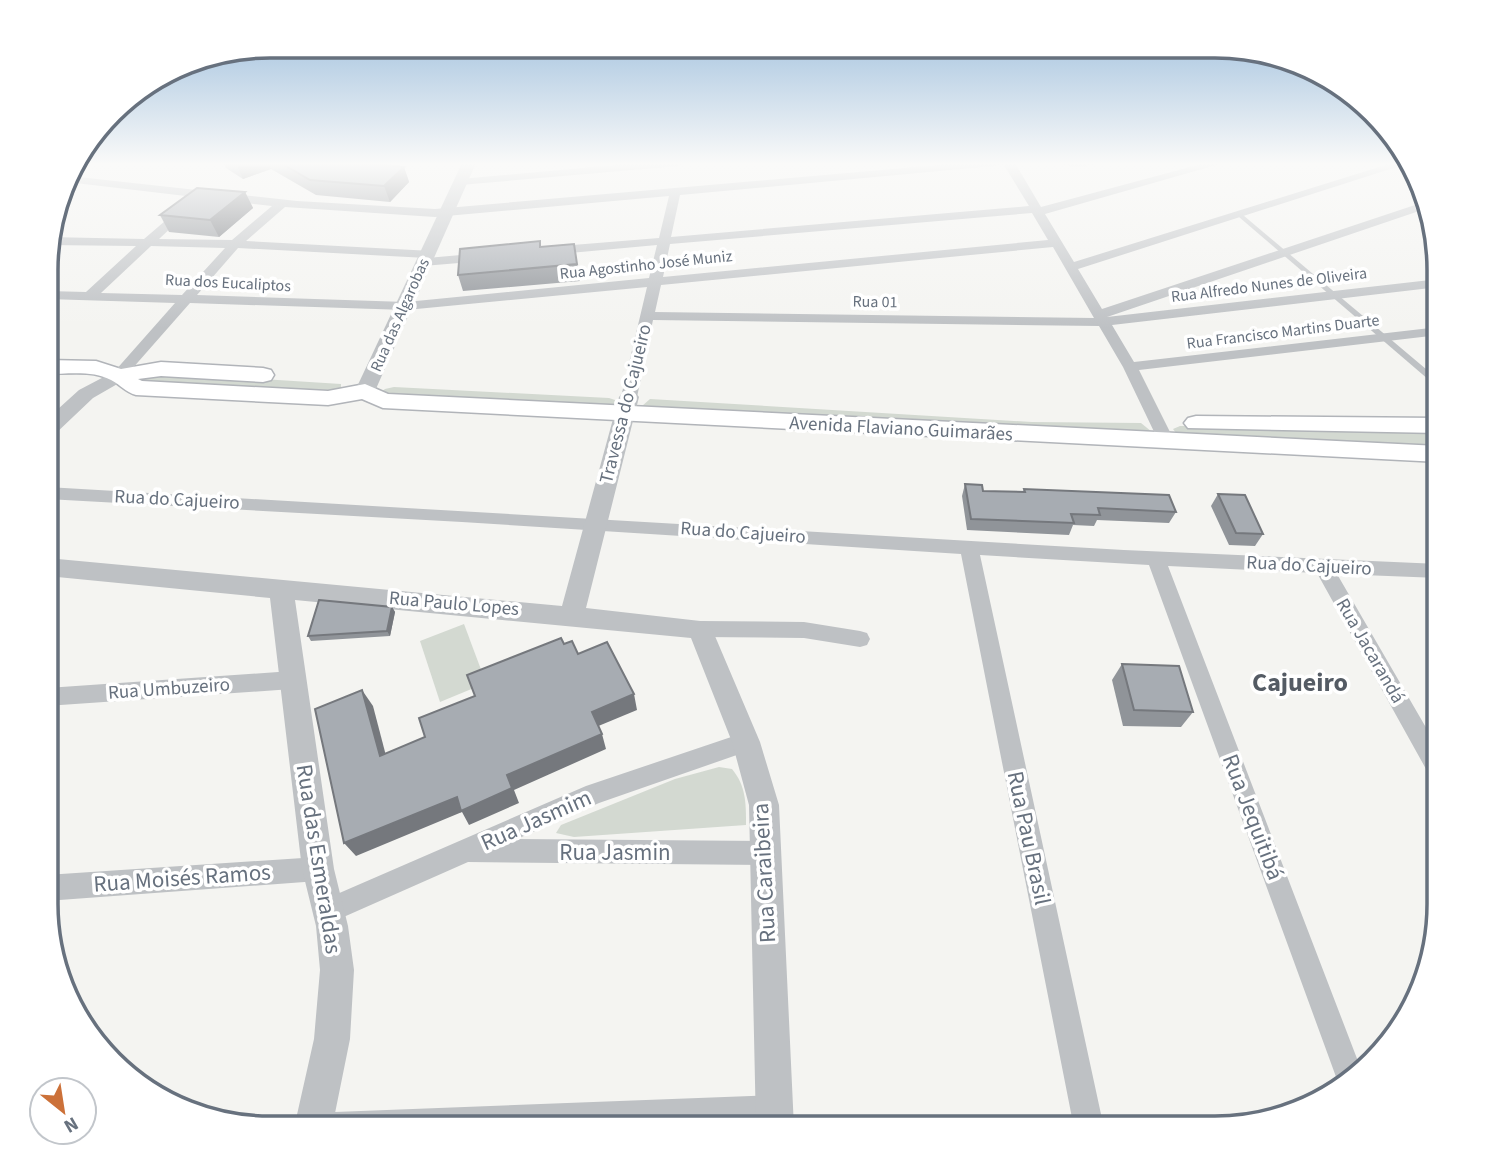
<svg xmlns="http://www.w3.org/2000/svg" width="1485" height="1174" font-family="'Source Sans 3',sans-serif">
<rect width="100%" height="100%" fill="#f4f4f1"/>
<g fill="#d3d9d1">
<path d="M152 372 341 384V389L334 395 141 385 139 380Z"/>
<path d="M394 387 609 398 615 400 613 409 386 400 380 393 385 389Z"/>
<path d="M650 399 1032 422 1141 423 1152 432 641 410 642 406Z"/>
<path d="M1180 426 1439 428V450L1179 437 1173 429Z"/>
<path d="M464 624 486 683 440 702 420 641Z"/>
<path d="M719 767 732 769C746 786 746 803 746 825L574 837 556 833 561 825 675 779Z"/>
</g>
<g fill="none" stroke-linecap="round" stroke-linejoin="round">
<defs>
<g id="secondary">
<path d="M47 360 96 361 121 369 161 362 263 368 271 370 274 375 271 380 263 382 161 376 138 379 142 381 328 391 365 384 388 394 1439 446V462L383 408 362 399 328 405 136 395C125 392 121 385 111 380 93 370 67 374 47 374Z"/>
<path d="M1196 416 1439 418V433L1188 428 1184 423 1188 418Z"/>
</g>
</defs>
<use href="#secondary" stroke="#b1b4b9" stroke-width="3"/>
<path fill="#bec1c4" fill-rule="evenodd" d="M1239 215H1243L1439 380V386H1436L1239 217Z"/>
<g fill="#bec1c4" fill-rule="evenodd">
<path d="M638 163H683L678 166 460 185 454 182 460 179Z"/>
<path d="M961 163H1015L1041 207 1205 163H1223L1045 214 1074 262 1392 163H1409L1078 269 1102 309 1424 202 1425 209 1107 317 1439 279V287L1112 325 1134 362 1439 327V335L1139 370 1174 440 1166 445 1158 440 1123 367 1099 326 653 320 637 397 629 402 621 397 647 287 406 310 190 303 124 378 119 380 111 375 114 372 175 303 47 299V291L86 292 136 246 47 245 48 237 144 239 186 203 192 207 190 210 159 239 232 240 272 206 67 182 69 176 297 201 435 209ZM1004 165 1029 206 671 237 680 195ZM669 196 659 238 548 247 542 251 548 255 657 245 649 278 406 302 197 295 238 248 427 258 417 262 423 266 483 261 489 257 483 253 427 258 433 254 432 251 246 241 285 207 435 217ZM1032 213 1048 240 663 277 670 244ZM151 246 225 248 182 295 101 293ZM1053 247 1094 318 655 312 661 285Z"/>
<path d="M1061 163H1094C1087 168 1068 168 1061 163Z"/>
<path d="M1439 366V375L1429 377 1421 372 1424 369Z"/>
<path d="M47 487 1124 550 1439 564V578L1337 574 1439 750V781L1431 778 1317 573 1168 566 1361 1069 1339 1085 1149 565 980 555 1104 1128H1074L961 554 462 522 47 499Z"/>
<path d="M700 621 804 622 860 631 867 633 870 639 867 645 860 647 804 638 700 637 693 635 690 629 693 623Z"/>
<path d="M292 671 299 674 303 680 299 686 292 689 46 706 47 688Z"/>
<path d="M746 732 754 735 757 742 754 749 599 803 517 839 764 841 773 845 776 853 773 861 764 865 468 862 330 923 321 919 317 910 321 901 586 786Z"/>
<path d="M318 857 327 860 330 869 327 878 318 881 46 901V875Z"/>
<path d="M775 1095 785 1100 790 1110 785 1120 775 1125 685 1128H294L298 1117 309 1113Z"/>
</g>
<g fill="#bec1c4" fill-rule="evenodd">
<path d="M462 163H476L375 391 372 395H358L355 391Z"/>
<path d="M119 369 126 371 129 375 126 379 93 398 54 435 47 437V419L79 390Z"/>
<path d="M629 391 636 393 639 397 586 608 709 622 760 742 779 805 794 1128H756L749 805 732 742 691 638 295 600 334 869 348 926 354 970 350 1039 332 1128H294L314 1039 320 970 316 926 302 869 270 598 47 576V558L562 606 619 397 622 393Z"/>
</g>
<use href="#secondary" fill="#fff" fill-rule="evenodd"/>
</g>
<g fill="#909499">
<path d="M224 163H363L404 167 409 182 390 202 316 195 271 169 243 179 226 168Z"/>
<path d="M245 192 253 208 219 237 169 232 160 215Z"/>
<path d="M574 244 580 281 463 291 458 275 541 247Z"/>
<path d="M965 484 983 491 1023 492 1024 489 1176 512 1169 523 1097 520 1094 526 1073 525 1069 535 967 530 962 496Z"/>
<path d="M1218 494 1263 534 1255 546 1229 545 1211 506Z"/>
<path d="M392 607 395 612 390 636 311 641 308 636Z"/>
<path d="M1122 664 1193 712 1181 727 1123 726 1112 680Z"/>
</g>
<g fill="#75787d">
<path d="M236 163H269L271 169 243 179Z"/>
<path d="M404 167 409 182 390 202 384 186Z"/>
<path d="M245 192 253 208 219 237 210 220Z"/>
<path d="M392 607 395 612 390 636 387 631Z"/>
<path d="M362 690 373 706 390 771 380 756Z"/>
<path d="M634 694 637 710 596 727 592 712Z"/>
<path d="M602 734 606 749 514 790 519 803 469 825 462 812 356 856 344 843 507 775Z"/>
</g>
<g fill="#a7acb2" stroke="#75787d" stroke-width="2">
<path d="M281 163H363L404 167 384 186 310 180Z"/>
<path d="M197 188 245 192 210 220 160 215Z"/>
<path d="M540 241V247L574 244 577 264 458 275 460 249Z"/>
<path d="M965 484 982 485 983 491 1025 492 1024 489 1169 495 1176 512 1098 508 1100 515 1071 514 1074 523 971 519Z"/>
<path d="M1218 494 1245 495 1263 534 1236 533Z"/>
<path d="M319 600 392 607 387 631 308 636Z"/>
<path d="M561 638 564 644 572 641 578 654 607 642 634 694 592 712 602 734 507 775 512 788 461 811 457 797 344 843 315 709 362 690 380 756 425 737 419 718 475 696 467 675Z"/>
<path d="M1122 664 1179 666 1193 712 1134 710Z"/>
</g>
<linearGradient id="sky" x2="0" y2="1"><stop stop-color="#95b9da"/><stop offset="0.5" stop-color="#fafaf9"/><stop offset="1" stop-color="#fafaf9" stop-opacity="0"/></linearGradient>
<rect width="1485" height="328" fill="url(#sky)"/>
<g text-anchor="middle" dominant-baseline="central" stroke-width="7" stroke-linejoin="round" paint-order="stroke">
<g font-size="16" fill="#67717e" stroke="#fff">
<text transform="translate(646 265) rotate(-6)">Rua Agostinho José Muniz</text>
<text transform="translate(228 283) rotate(3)">Rua dos Eucaliptos</text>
<text transform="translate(1269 285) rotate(-7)">Rua Alfredo Nunes de Oliveira</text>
<text transform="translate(875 302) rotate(1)">Rua 01</text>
<text transform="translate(400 315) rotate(-66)">Rua das Algarobas</text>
<text transform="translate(1283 332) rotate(-7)">Rua Francisco Martins Duarte</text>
</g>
<g font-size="19" fill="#67717e" stroke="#fff">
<text transform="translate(626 404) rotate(-76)">Travessa do Cajueiro</text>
<text transform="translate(901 429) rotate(3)">Avenida Flaviano Guimarães</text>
<text transform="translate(177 500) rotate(3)">Rua do Cajueiro</text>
<text transform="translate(743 533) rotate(4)">Rua do Cajueiro</text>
<text transform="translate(1309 566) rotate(3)">Rua do Cajueiro</text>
<text transform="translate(454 604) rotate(5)">Rua Paulo Lopes</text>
<text transform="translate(1370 651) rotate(60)">Rua Jacarandá</text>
<text transform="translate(169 689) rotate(-4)">Rua Umbuzeiro</text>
</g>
<g font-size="23" fill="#67717e" stroke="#fff">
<text transform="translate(1253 817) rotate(69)">Rua Jequitibá</text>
<text transform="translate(536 820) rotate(-24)">Rua Jasmim</text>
<text transform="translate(1029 838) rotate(78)">Rua Pau Brasil</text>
<text x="615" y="852">Rua Jasmin</text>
<text transform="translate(319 859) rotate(81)">Rua das Esmeraldas</text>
<text transform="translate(764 873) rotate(-93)">Rua Caraibeira</text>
<text transform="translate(182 878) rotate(-4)">Rua Moisés Ramos</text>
</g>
<g font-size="26" font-weight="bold" fill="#545b64" stroke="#fff">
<text x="1300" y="682">Cajueiro</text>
</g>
</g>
<path d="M0 0H1485V1174H0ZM270 58H1215A212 212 0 0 1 1427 270V904A212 212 0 0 1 1215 1116H270A212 212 0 0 1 58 904V270A212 212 0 0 1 270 58Z" fill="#fff" fill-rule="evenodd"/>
<path fill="none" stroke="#67717e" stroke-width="3.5" d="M270 58H1215A212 212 0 0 1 1427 270V904A212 212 0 0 1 1215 1116H270A212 212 0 0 1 58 904V270A212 212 0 0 1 270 58Z"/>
<g transform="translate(63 1111) rotate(150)"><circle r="33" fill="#ffffff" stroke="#c2c6cb" stroke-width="2"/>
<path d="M0-5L12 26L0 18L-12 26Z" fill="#cc7139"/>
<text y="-10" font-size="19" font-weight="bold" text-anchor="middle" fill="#67717e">N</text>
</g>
</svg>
